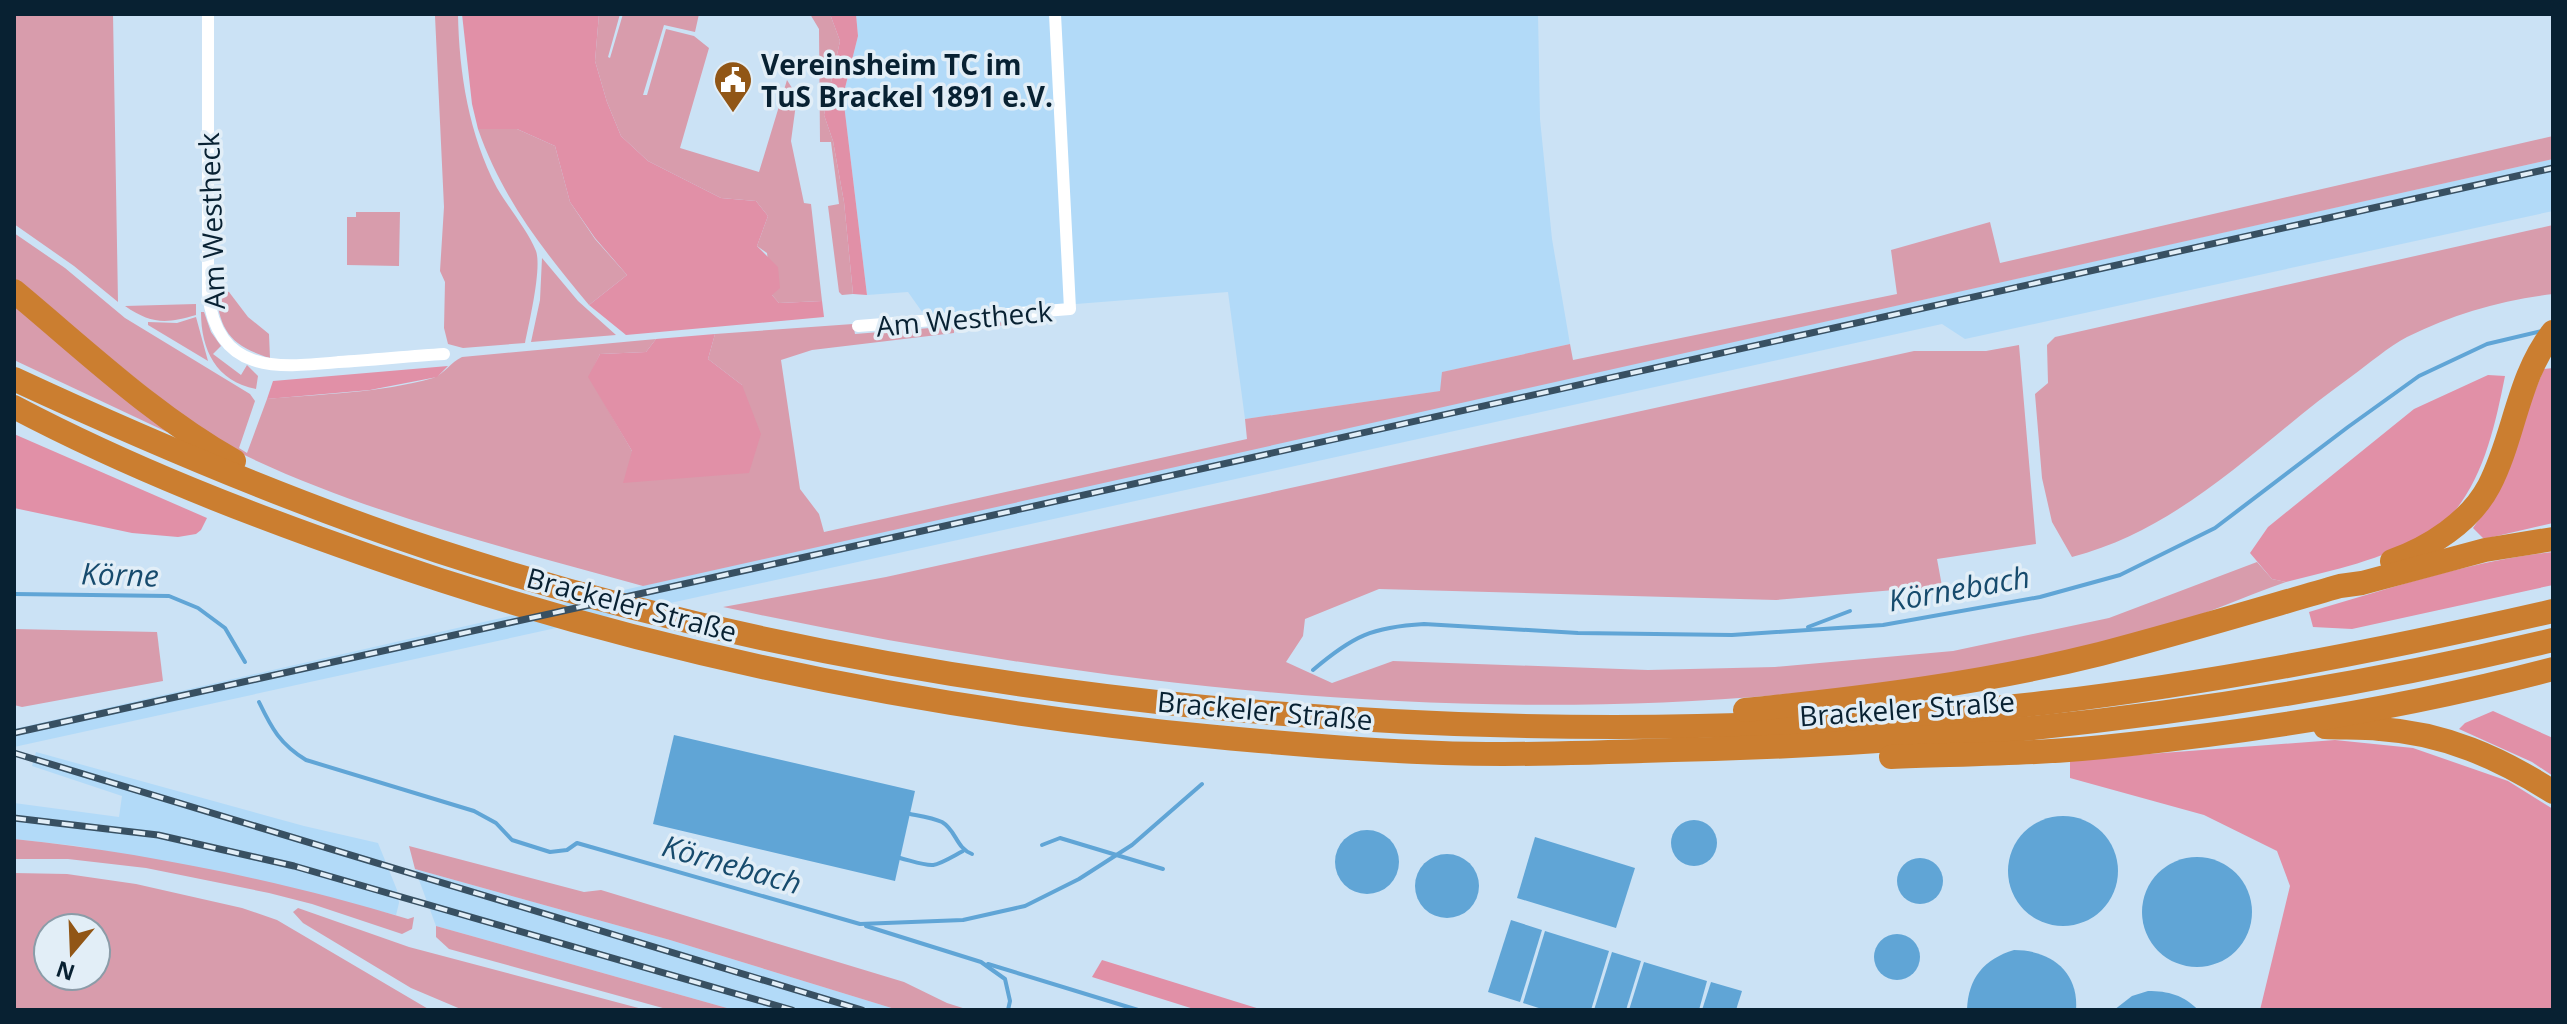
<svg xmlns="http://www.w3.org/2000/svg" width="2567" height="1024" font-family="'Open Sans',sans-serif">
<rect width="100%" height="100%" fill="#cbe2f5"/>
<g fill="#b2daf8">
<path d="M856 14H1538L1540 119 1552 239 1570 344 1443 372 1441 391 1245 419 1228 292 925 316 908 292 867 295 843 96 858 36Z"/>
<path d="M2553 159V211L1965 339 1942 324 14 747V729L861 536Z"/>
<path d="M36 752 304 826 378 843 397 890 399 903 396 915 182 865 77 846 14 839V803L119 817 122 796 32 766Z"/>
<path d="M415 869 670 940 898 1010H734L436 926Z"/>
</g>
<g fill="#d89cac" fill-rule="evenodd">
<path d="M14 14H113L118 302 74 266 14 224Z"/>
<path d="M437 14H458C459 73 469 135 497 188 508 207 528 231 536 251 542 268 529 323 525 343L463 348 448 344 444 328 445 282 440 271 444 207 435 16Z"/>
<path d="M599 14H620L608 57 610 58 623 14H699L695 32 664 25 643 95H647L666 29 694 36 709 48 680 148 759 172 787 80 792 88 798 89 791 141 804 203 811 204 822 301 779 303 772 295 767 253 757 246 768 216 756 201 721 198 648 161 621 136 607 102 595 61Z"/>
<path d="M810 14H830L840 41 824 115 833 141 844 202 853 294 842 295 839 292 828 206 839 204 831 142H820L819 29Z"/>
<path d="M478 129H517L555 146 570 202 595 239 627 275 589 305C543 250 502 198 478 129Z"/>
<path d="M2553 136V159L643 586C497 545 345 509 210 438L14 281V233L65 268 125 318 250 394 255 401 239 448 247 453 267 399C321 394 380 393 433 378 444 374 451 362 462 357L656 339 646 352 600 354 589 377 632 451 742 385 708 359 715 334 853 324 855 334 1042 319V322L954 330V333L812 350 781 360 800 489 819 514 824 532 1247 439 1245 419 1440 391 1442 372 1570 344 1573 360 1897 294 1891 250 1990 222 2000 263Z"/>
<path d="M356 212H400L399 266 347 265V217H356Z"/>
<path d="M2553 225V294C2502 300 2453 314 2407 337 2388 347 2370 363 2352 376 2259 442 2186 527 2072 557L2052 522 2042 478 2035 394 2048 383 2047 345 2055 337Z"/>
<path d="M542 258 578 301 616 335 531 342 540 300Z"/>
<path d="M215 288 229 292 248 317 269 334 270 358C229 345 220 331 215 288Z"/>
<path d="M14 301 166 429 167 432 14 360Z"/>
<path d="M196 304V315C166 324 151 324 125 306Z"/>
<path d="M201 312H204L211 332 221 346 213 354 241 375 247 365 258 376 256 389C216 381 201 350 201 312Z"/>
<path d="M196 317 208 361 148 325V322L177 323Z"/>
<path d="M2019 345 2036 544 1937 559 1942 586 1776 600 1379 589 1305 619 1303 636 1286 662 1332 683 1393 661 1648 670 1775 667 1953 651 2109 618 2257 562 2272 579 2286 582C2243 597 2202 616 2159 629 2136 636 2112 640 2089 646 2056 653 2022 662 1988 669 1952 676 1914 679 1878 684 1492 734 1101 688 723 607L886 577 1914 351H1986Z"/>
<path d="M14 629 157 632 163 681 22 707 14 705Z"/>
<path d="M14 839C142 852 284 881 408 919L414 917 412 929 402 934 312 904 269 893 146 868 68 859H14Z"/>
<path d="M409 846 584 892 601 890 904 982 947 1003 969 1010H898L670 940 415 869Z"/>
<path d="M14 873 67 874 136 884 242 908 277 920 430 1010H14ZM96 928V976H48V928Z"/>
<path d="M298 908 409 947 646 1010H463L411 988 303 923 293 912Z"/>
<path d="M436 926 734 1010H670L449 949 436 937Z"/>
</g>
<g fill="#e190a7">
<path d="M462 14H599L595 61 607 102 621 136 648 161 721 198 756 201 768 216 757 246 778 267 780 288 772 295 779 303 822 301 824 317 626 335 589 305 627 275 595 238 570 202 555 146 517 129H478L472 104Z"/>
<path d="M830 14H856L858 36 843 96 867 295 853 294 844 202 833 141 824 115 840 41Z"/>
<path d="M715 334 708 359 742 385 761 434 749 473 623 483 632 451 588 377 600 354 646 352 656 339Z"/>
<path d="M448 366 437 377 370 390 267 399 273 381Z"/>
<path d="M2553 368V523L2484 539 2473 528 2486 509 2544 369Z"/>
<path d="M2488 375 2505 376C2495 426 2483 484 2445 522 2440 527 2431 531 2425 535 2382 560 2334 570 2286 582L2272 579 2250 553 2268 527 2414 409Z"/>
<path d="M14 434 207 518 201 530 196 534 178 537 132 533 14 508Z"/>
<path d="M2553 552V585L2352 629 2313 627 2309 612C2388 589 2470 561 2553 552Z"/>
<path d="M2493 711 2553 738V776L2532 762 2459 729 2465 723Z"/>
<path d="M2335 740 2413 748 2508 781 2553 809V1010H2260L2290 886 2277 851 2204 815 2070 778V760Z"/>
<path d="M1102 960 1263 1010H1197L1092 977Z"/>
</g>
<g fill="#60a5d6">
<path d="M674 735 915 791 895 881 653 824Z"/>
<circle cx="2063" cy="871" r="55"/>
<circle cx="1694" cy="843" r="23"/>
<circle cx="1367" cy="862" r="32"/>
<path d="M1535 837 1635 868 1616 928 1517 898Z"/>
<circle cx="1447" cy="886" r="32"/>
<circle cx="2197" cy="912" r="55"/>
<circle cx="1920" cy="881" r="23"/>
<path d="M1511 920 1542 930 1520 1002 1488 992Z"/>
<path d="M1545 931 1609 951 1591 1010H1545L1523 1003Z"/>
<circle cx="1897" cy="957" r="23"/>
<path d="M2014 950C2050 950 2079 971 2076 1010H1967C1968 978 1984 959 2014 950Z"/>
<path d="M1612 952 1641 961 1626 1010H1594Z"/>
<path d="M1644 962 1707 981 1699 1010H1629Z"/>
<path d="M1711 982 1742 991 1736 1010H1702Z"/>
<path d="M2148 991C2168 991 2184 995 2198 1010H2114L2132 996Z"/>
</g>
<g fill="none" stroke-linecap="round" stroke-linejoin="round">
<g stroke="#60a5d6" stroke-width="4">
<path d="M14 594 169 596 198 608 225 628 245 662"/>
<path d="M1808 627 1850 611"/>
<path d="M1313 670C1353 636 1372 627 1424 624L1578 633 1732 635 1883 625 2040 597 2120 575 2215 528 2348 427 2419 376 2487 344 2542 331"/>
<path d="M259 702C272 729 280 744 306 760L474 811 496 823 512 840 550 852 567 850 577 843 860 924 963 920 1025 906 1079 879 1132 845 1202 784"/>
<path d="M910 814C920 816 933 818 942 822 956 830 956 848 972 854"/>
<path d="M1042 845 1060 838 1163 869"/>
<path d="M900 858C937 868 930 869 963 851"/>
<path d="M866 926 981 962 1005 979 1010 1001 1008 1010"/>
<path d="M988 964 1138 1010"/>
</g>
<g stroke="#fff" stroke-width="12">
<path d="M208 14V294C218 374 276 368 339 362 374 360 409 356 444 354"/>
<path d="M858 326 1070 309 1055 14"/>
</g>
<g stroke="#cb7e30" stroke-width="24">
<path d="M14 291C86 351 153 415 234 461"/>
<path d="M14 379C152 443 293 503 438 551 686 632 945 681 1204 707 1486 734 1771 735 2052 702 2221 682 2387 649 2553 611"/>
<path d="M14 407C130 468 251 515 375 558 647 653 930 710 1216 737 1312 746 1408 754 1503 754 1560 754 1617 752 1673 750 1970 744 2264 709 2553 640"/>
<path d="M2392 561C2429 548 2470 522 2489 486 2515 436 2517 378 2553 332"/>
<path d="M1745 710C1864 698 1984 683 2100 654 2180 633 2260 609 2340 586L2362 583 2485 550 2553 539"/>
<path d="M2325 727C2343 728 2362 727 2380 729 2444 733 2500 758 2553 792"/>
<path d="M1891 757C1967 754 2045 754 2122 745 2266 730 2413 706 2553 669"/>
</g>
<defs>
<g id="rail">
<path d="M14 733 2553 168"/>
<path d="M14 753 862 1010"/>
<path d="M14 818 158 835 294 866 792 1010"/>
</g>
</defs>
<use href="#rail" stroke="#385062" stroke-width="7"/>
<use href="#rail" stroke="#e2eef7" stroke-width="4" stroke-dasharray="12" stroke-linecap="butt"/>
</g>
<defs>
<symbol id="civic-pin" viewBox="-11 -11 22 30"><path d="M0 17L-7.5 6A9.5 9.5 0 1 1 7.5 6Z" fill="#915616" stroke="#e2eef7"/><path d="M-.6-6.5H3V-4.5H.6V-3L4-1V1h2V6H-6V1h2V-1L-.6-3ZM-1.2 2.5V6h2.4V2.5Z" fill="#fff"/></symbol>
</defs>
<g fill-rule="evenodd">
<use href="#civic-pin" x="711" y="58" width="44" height="60"/>
</g>
<g text-anchor="middle" dominant-baseline="central" stroke-width="7" stroke-linejoin="round" paint-order="stroke">
<g font-size="28" font-weight="bold" fill="#082132" stroke="#e2eef7" text-anchor="start">
<text x="761" y="64">Vereinsheim TC im<tspan x="761" dy="32">TuS Brackel 1891 e.V.</tspan></text>
</g>
<g font-size="28" fill="#082132" stroke="#e2eef7">
<text transform="translate(211 221) rotate(-92)">Am Westheck</text>
<text transform="translate(964 318) rotate(-5)">Am Westheck</text>
<text transform="translate(632 604) rotate(15)">Brackeler Straße</text>
<text transform="translate(1907 708) rotate(-4)">Brackeler Straße</text>
<text transform="translate(1265 710) rotate(5)">Brackeler Straße</text>
</g>
<g font-size="30" font-style="italic" fill="#174b6d" stroke="#e2eef7">
<text transform="translate(120 574) rotate(2)">Körne</text>
<text transform="translate(1959 588) rotate(-10)">Körnebach</text>
<text transform="translate(732 864) rotate(16)">Körnebach</text>
</g>
</g>
<rect width="2567" height="1024" fill="none" stroke="#082132" stroke-width="32"/>
<g transform="translate(72 952) rotate(199)"><circle r="38" fill="#e2eef7" stroke="#8b9ca8" stroke-width="2"/>
<path d="M0-6L14 30L0 20L-14 30Z" fill="#915616"/>
<text y="-12" font-size="22" font-weight="bold" text-anchor="middle" fill="#082132">N</text>
</g>
</svg>
